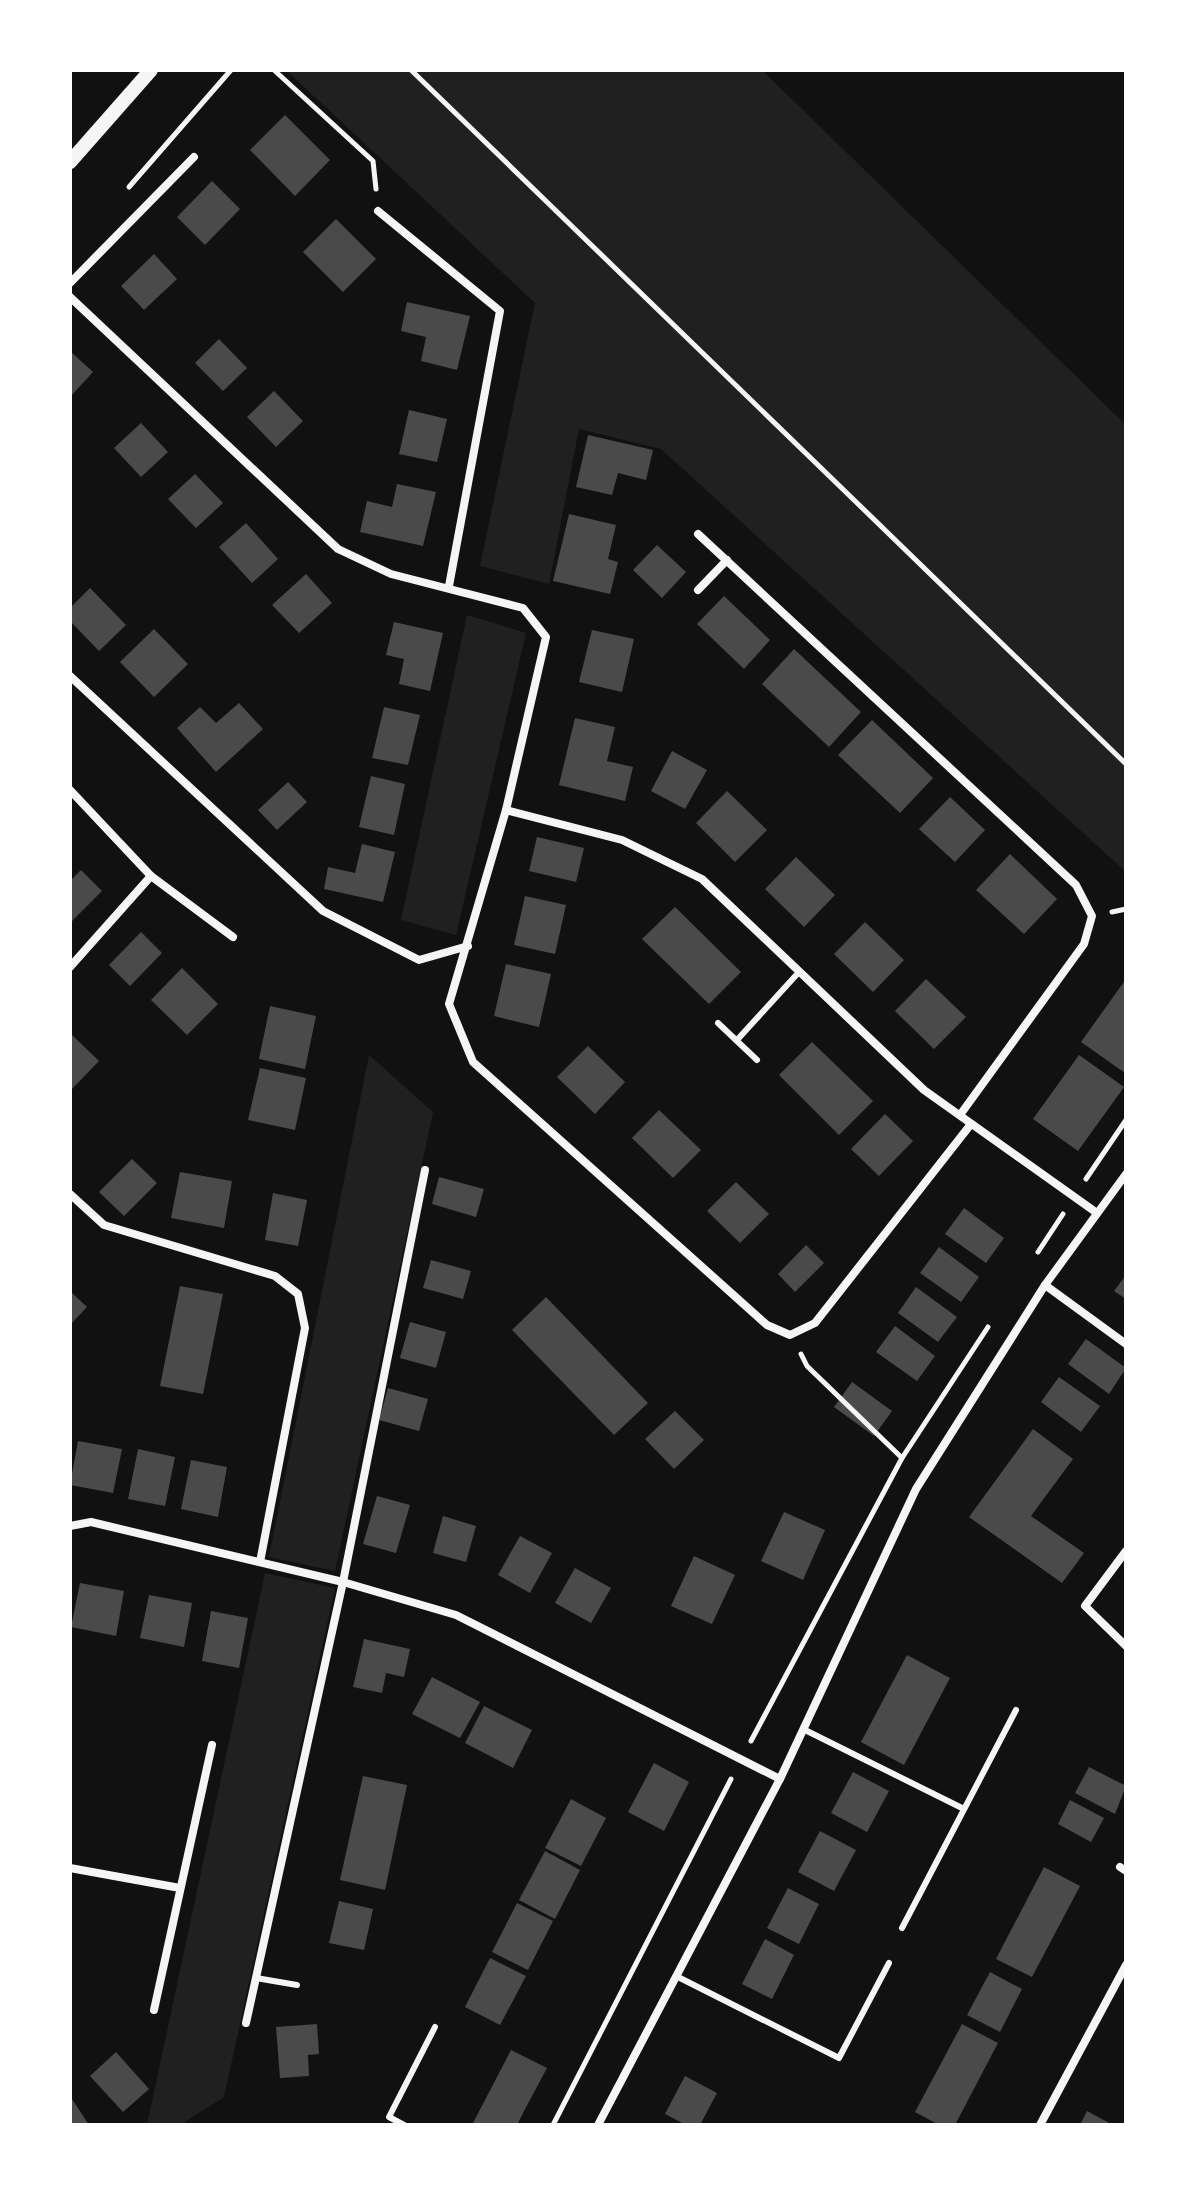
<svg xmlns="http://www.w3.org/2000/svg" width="1196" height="2195" font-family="'Work Sans',sans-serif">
<rect width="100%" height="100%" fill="#111"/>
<g fill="#202020">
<path d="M286 70H762L1126 425V872L661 449 579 429 549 584 480 566 535 303Z"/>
<path d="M467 615 526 633 456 935 401 920Z"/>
<path d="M369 1055 433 1112 335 1571 269 1557Z"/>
<path d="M265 1573 335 1588 224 2097 180 2125H147Z"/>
</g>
<g fill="#4a4a4a">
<path d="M285 115 330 160 295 196 250 150Z"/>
<path d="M212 181 240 209 205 245 177 217Z"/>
<path d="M336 219 376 259 343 292 303 252Z"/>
<path d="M154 254 177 279 144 310 121 286Z"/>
<path d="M407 302 470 316 457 370 421 361 426 337 401 331Z"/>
<path d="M219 339 247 368 223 391 195 363Z"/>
<path d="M70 351 93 372 70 397Z"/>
<path d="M274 391 303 421 276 447 247 417Z"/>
<path d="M409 410 447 419 437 462 399 454Z"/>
<path d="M141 423 168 452 141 477 114 448Z"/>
<path d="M588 435 653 450 646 480 618 473 612 495 576 487Z"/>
<path d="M195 474 223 503 196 528 168 499Z"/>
<path d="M397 484 436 492 423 546 360 532 367 501 392 507Z"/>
<path d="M569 514 616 525 608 559 618 562 610 594 553 581Z"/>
<path d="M246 523 278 559 252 583 219 547Z"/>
<path d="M657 545 686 572 662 598 633 570Z"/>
<path d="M306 574 332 603 299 633 272 605Z"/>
<path d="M90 588 126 625 99 651 70 621V608Z"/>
<path d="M724 596 770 640 744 669 697 624Z"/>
<path d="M394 622 443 633 430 691 399 684 404 659 386 655Z"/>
<path d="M154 629 188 664 154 697 120 662Z"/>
<path d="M592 630 634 639 622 692 579 682Z"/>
<path d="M794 649 861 712 829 747 762 684Z"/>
<path d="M239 703 263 729 216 772 177 728 200 707 216 723Z"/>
<path d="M384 707 420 715 408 765 372 758Z"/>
<path d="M575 718 615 727 607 761 633 767 625 801 559 785Z"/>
<path d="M872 720 933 778 900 813 838 755Z"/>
<path d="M672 751 707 770 685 809 651 791Z"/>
<path d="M371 776 405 784 394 835 359 827Z"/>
<path d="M288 782 307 802 277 830 258 810Z"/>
<path d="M727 791 767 830 735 862 696 823Z"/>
<path d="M950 797 985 830 955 862 919 829Z"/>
<path d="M537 837 584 848 576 882 529 871Z"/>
<path d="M362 844 395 852 383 902 324 889 328 867 355 873Z"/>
<path d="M1010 854 1057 899 1024 934 976 890Z"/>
<path d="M796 857 835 895 804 927 765 889Z"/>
<path d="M81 870 102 891 70 923V881Z"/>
<path d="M525 896 566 905 555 954 514 945Z"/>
<path d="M675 907 741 972 709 1004 642 939Z"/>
<path d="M865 922 904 960 873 992 834 954Z"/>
<path d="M141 932 162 953 130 986 109 965Z"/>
<path d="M506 964 551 974 539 1027 494 1016Z"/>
<path d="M182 968 218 1004 187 1035 151 1000Z"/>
<path d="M926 979 966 1017 934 1049 895 1011Z"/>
<path d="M1126 979V1072L1125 1073 1081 1042Z"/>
<path d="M270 1006 316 1016 305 1069 259 1059Z"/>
<path d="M70 1033 99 1061 70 1091Z"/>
<path d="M812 1042 873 1101 839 1135 779 1075Z"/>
<path d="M588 1046 625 1082 595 1114 557 1077Z"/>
<path d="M1079 1055 1124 1087 1078 1151 1033 1119Z"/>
<path d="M260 1068 306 1078 295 1130 248 1120Z"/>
<path d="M659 1110 701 1150 673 1178 632 1138Z"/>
<path d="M885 1114 913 1141 879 1176 851 1149Z"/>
<path d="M132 1159 157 1183 124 1216 99 1192Z"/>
<path d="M180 1172 232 1181 224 1228 171 1218Z"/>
<path d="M439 1177 484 1189 476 1217 432 1204Z"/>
<path d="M736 1182 769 1214 740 1243 707 1211Z"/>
<path d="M273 1193 307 1200 298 1246 265 1240Z"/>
<path d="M964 1208 1004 1238 986 1263 945 1234Z"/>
<path d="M806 1245 824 1263 795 1292 778 1274Z"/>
<path d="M939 1247 979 1277 961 1302 920 1273Z"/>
<path d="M431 1260 471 1271 463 1299 423 1288Z"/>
<path d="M1126 1275V1299L1114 1291Z"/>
<path d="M180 1286 223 1294 203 1394 160 1386Z"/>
<path d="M916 1287 957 1317 938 1342 898 1313Z"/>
<path d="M70 1291 87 1307 70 1325Z"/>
<path d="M546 1297 648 1403 614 1435 512 1330Z"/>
<path d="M410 1322 446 1332 436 1368 400 1358Z"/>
<path d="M895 1326 935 1356 917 1381 876 1352Z"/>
<path d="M1086 1339 1126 1368 1109 1394 1068 1364Z"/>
<path d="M1059 1377 1100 1406 1081 1432 1041 1402Z"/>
<path d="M852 1382 892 1411 874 1436 834 1407Z"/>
<path d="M388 1388 428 1399 419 1431 379 1420Z"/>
<path d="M675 1411 704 1440 674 1469 645 1439Z"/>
<path d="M1033 1429 1073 1459 1031 1516 1084 1553 1062 1583 969 1517Z"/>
<path d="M78 1441 122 1449 113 1493 70 1485Z"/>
<path d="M138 1449 175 1457 165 1506 128 1499Z"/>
<path d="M191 1460 227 1467 218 1517 181 1509Z"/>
<path d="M377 1496 410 1505 396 1553 363 1544Z"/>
<path d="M784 1512 825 1530 803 1580 761 1561Z"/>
<path d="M443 1516 476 1526 466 1562 433 1553Z"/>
<path d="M520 1536 552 1553 530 1593 498 1575Z"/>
<path d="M694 1556 735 1575 712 1624 671 1606Z"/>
<path d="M575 1568 611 1588 591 1623 555 1603Z"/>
<path d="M80 1583 124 1591 116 1636 71 1627Z"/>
<path d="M149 1595 192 1603 184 1647 140 1638Z"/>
<path d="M211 1611 248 1618 239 1668 202 1661Z"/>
<path d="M364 1639 410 1649 404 1677 386 1673 382 1693 353 1687Z"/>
<path d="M907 1655 950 1678 904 1765 861 1742Z"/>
<path d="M432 1677 480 1702 460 1738 412 1714Z"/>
<path d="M484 1706 532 1730 513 1768 465 1743Z"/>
<path d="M654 1763 689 1782 664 1831 628 1812Z"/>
<path d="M1089 1767 1126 1786 1115 1814 1075 1793Z"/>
<path d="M853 1772 889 1791 867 1832 831 1813Z"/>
<path d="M363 1776 407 1785 385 1890 340 1880Z"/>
<path d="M571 1799 606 1818 581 1866 545 1848Z"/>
<path d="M1070 1800 1104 1818 1091 1842 1058 1824Z"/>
<path d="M820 1831 856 1850 834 1891 798 1872Z"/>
<path d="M545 1851 580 1870 555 1919 519 1900Z"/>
<path d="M1044 1867 1080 1886 1032 1977 996 1959Z"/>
<path d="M788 1888 819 1904 799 1944 767 1928Z"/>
<path d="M339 1901 373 1909 364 1950 329 1943Z"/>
<path d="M517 1903 553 1921 528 1970 492 1952Z"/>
<path d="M765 1939 794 1955 772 1999 742 1984Z"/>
<path d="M490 1958 526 1976 500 2025 465 2007Z"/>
<path d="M990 1972 1022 1989 1000 2032 967 2015Z"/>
<path d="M317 2024 319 2054 308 2055 309 2076 280 2078 276 2027Z"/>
<path d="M962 2024 998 2043 955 2125H939L915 2112Z"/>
<path d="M511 2050 547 2068 524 2111 517 2125H472Z"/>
<path d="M116 2052 149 2089 123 2112 90 2076Z"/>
<path d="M685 2076 717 2093 700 2125H686L665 2114Z"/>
<path d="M70 2096 89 2125H70Z"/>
<path d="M1087 2111 1113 2125H1080Z"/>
</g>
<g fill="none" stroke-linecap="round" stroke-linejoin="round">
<g stroke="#f5f5f5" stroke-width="5">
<path d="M274 70 373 161 376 189"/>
<path d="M411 70 1126 764"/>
<path d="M129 187 231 70"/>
<path d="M1112 912 1126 909"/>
<path d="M1086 1179 1126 1120"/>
<path d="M1038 1252 1063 1214"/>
<path d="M801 1354 807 1366 902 1458"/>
<path d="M751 1741 902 1458 988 1327"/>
<path d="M553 2125 731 1779"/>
</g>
<g stroke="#f5f5f5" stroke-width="6">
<path d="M718 1023 757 1060"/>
<path d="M737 1040 799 972"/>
<path d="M803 1729 962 1808"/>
<path d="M902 1928 1016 1710"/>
<path d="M676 1976 839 2058 889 1963"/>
<path d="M256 1978 297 1985"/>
<path d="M404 2125 389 2117 435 2027"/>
</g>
<g stroke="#f5f5f5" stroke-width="8">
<path d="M378 211 500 311 449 586"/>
<path d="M70 283 194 157"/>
<path d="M70 297 338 549 391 574 523 608 546 637 506 810 622 840 702 879 924 1090 1097 1213"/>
<path d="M698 534 1076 885 1092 916 1084 944 960 1115"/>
<path d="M698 590 727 560"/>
<path d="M70 676 323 911 419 960 468 946"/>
<path d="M70 790 151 876 233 937"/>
<path d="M506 810 449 1004 473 1062 767 1325 790 1335 815 1323 971 1124"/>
<path d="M70 967 151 876"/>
<path d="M70 1194 104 1225 275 1276 298 1294 305 1328 260 1562"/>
<path d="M1045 1285 1126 1344"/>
<path d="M70 1526 91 1522 343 1582 456 1615 780 1779"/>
<path d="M1126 1551 1085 1606 1126 1646"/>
<path d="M1120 1867 1126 1871"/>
<path d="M70 1868 180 1888"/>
<path d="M154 2010 212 1745"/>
<path d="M246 2023 343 1582 425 1170"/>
<path d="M598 2125 780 1779 916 1489 1045 1285 1126 1174"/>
<path d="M1040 2125 1126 1965"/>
</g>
<path stroke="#f5f5f5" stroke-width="14" d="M70 162 151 70"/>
</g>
<rect width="1196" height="2195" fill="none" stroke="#ffffff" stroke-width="144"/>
</svg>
